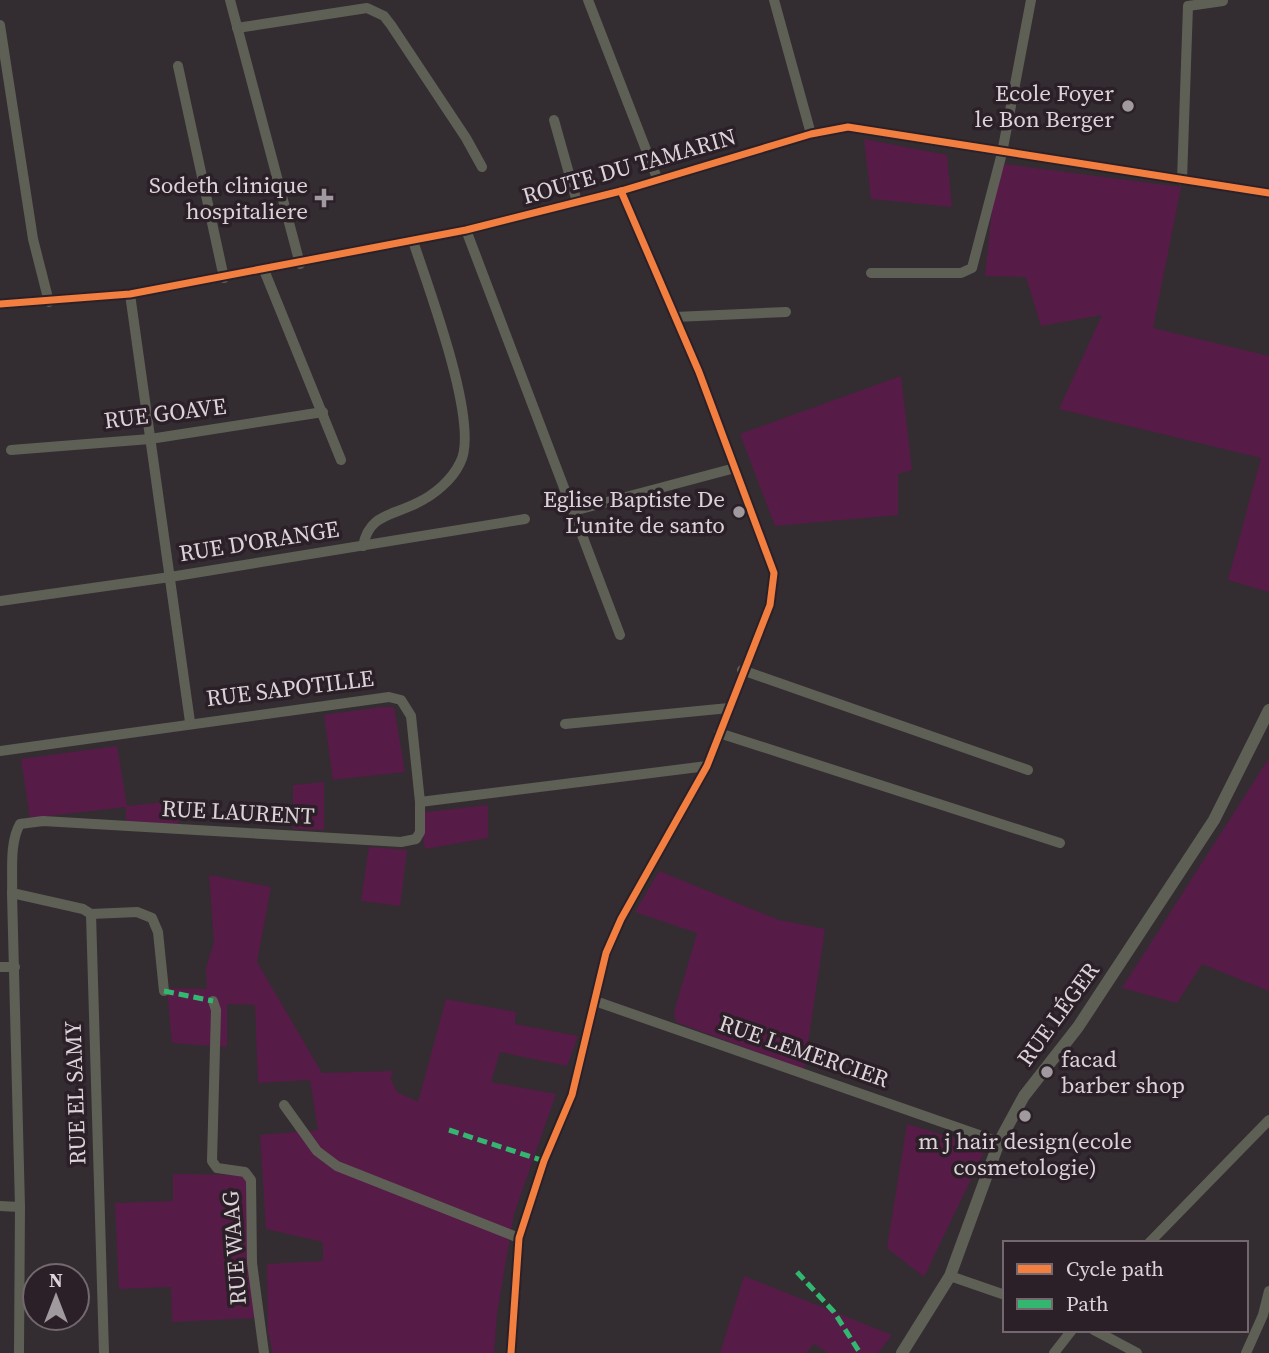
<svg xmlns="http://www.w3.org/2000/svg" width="1269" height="1353" font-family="'Source Serif 4',serif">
<rect width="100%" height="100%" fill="#332d31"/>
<g fill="#571b47">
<path d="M864 139 947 155 952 207 871 199Z"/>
<path d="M997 163 1181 187 1153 328 1269 356V592L1228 580 1261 458 1059 409 1102 315 1041 326 1026 277 985 276Z"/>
<path d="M901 376 912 470 898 474V515L775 526 740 434Z"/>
<path d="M381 707H394L405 772 333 780 324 715Z"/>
<path d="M117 746 127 806 175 801 179 826 126 828V807L30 818 21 759Z"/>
<path d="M1269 758V991L1202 964 1177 1003 1122 988Z"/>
<path d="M324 782V830L293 829V785Z"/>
<path d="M488 805V838L425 849 419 813Z"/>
<path d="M369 847 407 850 400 906 361 901Z"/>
<path d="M659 871 779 920 825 929 804 1070 676 1022 674 1012 697 933 635 912Z"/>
<path d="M209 875 271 887 257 962 322 1073 394 1071 390 1077 397 1092 418 1102 446 999 516 1012 515 1024 578 1036 567 1066 500 1052 491 1082 556 1094 514 1214 497 1313 494 1353H273L268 1332 267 1264 323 1261V1242L266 1229 260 1135 318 1130 310 1080 258 1083 255 1005 227 1004V1047L172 1043 167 988 207 989 206 968 214 942Z"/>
<path d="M907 1124 986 1148 924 1277 887 1248Z"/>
<path d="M173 1174 248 1175 256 1318 172 1322 171 1287 119 1289 115 1203 173 1201Z"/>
<path d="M744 1276 892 1335 878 1353H828L814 1344 806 1353H720Z"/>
</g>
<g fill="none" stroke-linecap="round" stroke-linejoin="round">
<g stroke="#5e6056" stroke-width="10">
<path d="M230 0 300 264"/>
<path d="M588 0 657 178"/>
<path d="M774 0 811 134"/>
<path d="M0 25 33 239 49 302"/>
<path d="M237 28 367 8 384 16 391 25 466 138 482 167"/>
<path d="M178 66 224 278"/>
<path d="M554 120 577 202"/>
<path d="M1182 180 1188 6 1223 1"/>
<path d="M466 230 620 635"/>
<path d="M264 270 341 460"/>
<path d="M871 273H961L972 268 1002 153 1031 0"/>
<path d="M130 294 190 722"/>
<path d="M0 304 130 294 466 230 621 191 811 134 848 127 1269 193"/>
<path d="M675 317 786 312"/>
<path d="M11 450 150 439 323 412"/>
<path d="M573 511 735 468"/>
<path d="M363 546C369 514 392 516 417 503 434 495 452 480 460 463 481 426 427 284 413 241"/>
<path d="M0 601 170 577 525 519"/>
<path d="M742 670 1028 770"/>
<path d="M565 724 729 708"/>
<path d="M719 733 1060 843"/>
<path d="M0 751 389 697 401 700 411 716 420 802 707 766"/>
<path d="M12 893 83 909 91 914 104 1353"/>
<path d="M91 914 137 912 152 918 158 932 164 991"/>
<path d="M0 967H15"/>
<path d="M213 1001 216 1010 212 1161 217 1168 245 1172 251 1180 252 1263 264 1353"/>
<path d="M595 1001 999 1142"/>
<path d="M284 1105 317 1151 337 1166 519 1238"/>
<path d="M0 1206 20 1207"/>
<path d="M1149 1243 1269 1120"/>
<path d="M950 1276 1005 1295"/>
<path d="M1094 1330 1137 1353"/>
<path d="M19 1353 20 1207 12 893C13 872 9 843 20 824L43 821 401 842 416 839 420 832V802"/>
<path d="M511 1353 519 1238 544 1161 572 1095 606 953 621 919 707 766 770 605 774 573 699 372 621 191"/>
<path d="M1054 1353 1072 1330"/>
<path d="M1246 1353 1263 1315 1269 1291"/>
</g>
<path stroke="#5e6056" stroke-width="12" d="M902 1353 950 1276 999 1142 1024 1096 1078 1027 1214 820 1269 710"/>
<g stroke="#33b770" stroke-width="5" stroke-dasharray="10 5" stroke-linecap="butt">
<path d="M164 991 213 1001"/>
<path d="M449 1130 544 1161"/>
<path d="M797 1272 834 1312 860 1353"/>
</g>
<defs>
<g id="cycleway">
<path d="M0 304 130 294 466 230 621 191 811 134 848 127 1269 193"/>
<path d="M511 1353 519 1238 544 1161 572 1095 606 953 621 919 707 766 770 605 774 573 699 372 621 191"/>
</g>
</defs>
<use href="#cycleway" stroke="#2c2028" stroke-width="11"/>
<use href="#cycleway" stroke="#f27e40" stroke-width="7"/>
</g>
<g fill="#a0999d" stroke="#2c2028" stroke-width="2.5">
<circle cx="1128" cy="106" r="7"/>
<path d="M320.5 187.5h7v7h7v7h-7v7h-7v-7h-7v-7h7z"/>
<circle cx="739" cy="512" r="7"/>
<circle cx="1047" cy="1072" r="7"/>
<circle cx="1025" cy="1116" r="7"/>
</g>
<g text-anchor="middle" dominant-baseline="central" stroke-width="7" stroke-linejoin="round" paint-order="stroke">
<g font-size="23" fill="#dbd3d7" stroke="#2c2028" text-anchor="end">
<text x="1114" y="93">Ecole Foyer<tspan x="1114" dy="26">le Bon Berger</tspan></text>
<text x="308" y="185">Sodeth clinique<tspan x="308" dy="26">hospitaliere</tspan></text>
<text x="725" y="499">Eglise Baptiste De<tspan x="725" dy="26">L'unite de santo</tspan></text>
<text x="1061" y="1059" text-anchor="start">facad<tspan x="1061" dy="26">barber shop</tspan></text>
<text x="1025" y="1141" text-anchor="middle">m j hair design(ecole<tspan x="1025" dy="26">cosmetologie)</tspan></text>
</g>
<g font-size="23" fill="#dbd3d7" stroke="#2c2028">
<text transform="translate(629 166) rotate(-16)">ROUTE DU TAMARIN</text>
<text transform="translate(165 413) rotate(-7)">RUE GOAVE</text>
<text transform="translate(259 541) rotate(-9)">RUE D'ORANGE</text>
<text transform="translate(290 688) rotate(-7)">RUE SAPOTILLE</text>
<text transform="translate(238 812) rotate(3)">RUE LAURENT</text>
<text transform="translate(1058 1014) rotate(-54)">RUE LÉGER</text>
<text transform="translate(804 1051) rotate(19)">RUE LEMERCIER</text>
<text transform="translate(75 1093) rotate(-92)">RUE EL SAMY</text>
<text transform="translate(234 1248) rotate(-94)">RUE WAAG</text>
</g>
</g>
<rect x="1003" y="1241" width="245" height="91" fill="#2c2028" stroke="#72686e" stroke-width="2"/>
<rect x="1017" y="1264" width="35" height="10" fill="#f27e40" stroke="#72686e" stroke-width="2"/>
<text x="1066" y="1276" font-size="21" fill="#dbd3d7">Cycle path</text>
<rect x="1017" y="1299" width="35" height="10" fill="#33b770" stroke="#72686e" stroke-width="2"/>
<text x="1066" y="1311" font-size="21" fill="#dbd3d7">Path</text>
<g transform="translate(56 1297)"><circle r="33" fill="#2c2028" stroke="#72686e" stroke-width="2"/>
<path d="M0-5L12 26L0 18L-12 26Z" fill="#a0999d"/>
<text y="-10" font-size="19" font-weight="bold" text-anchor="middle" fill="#dbd3d7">N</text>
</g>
</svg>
